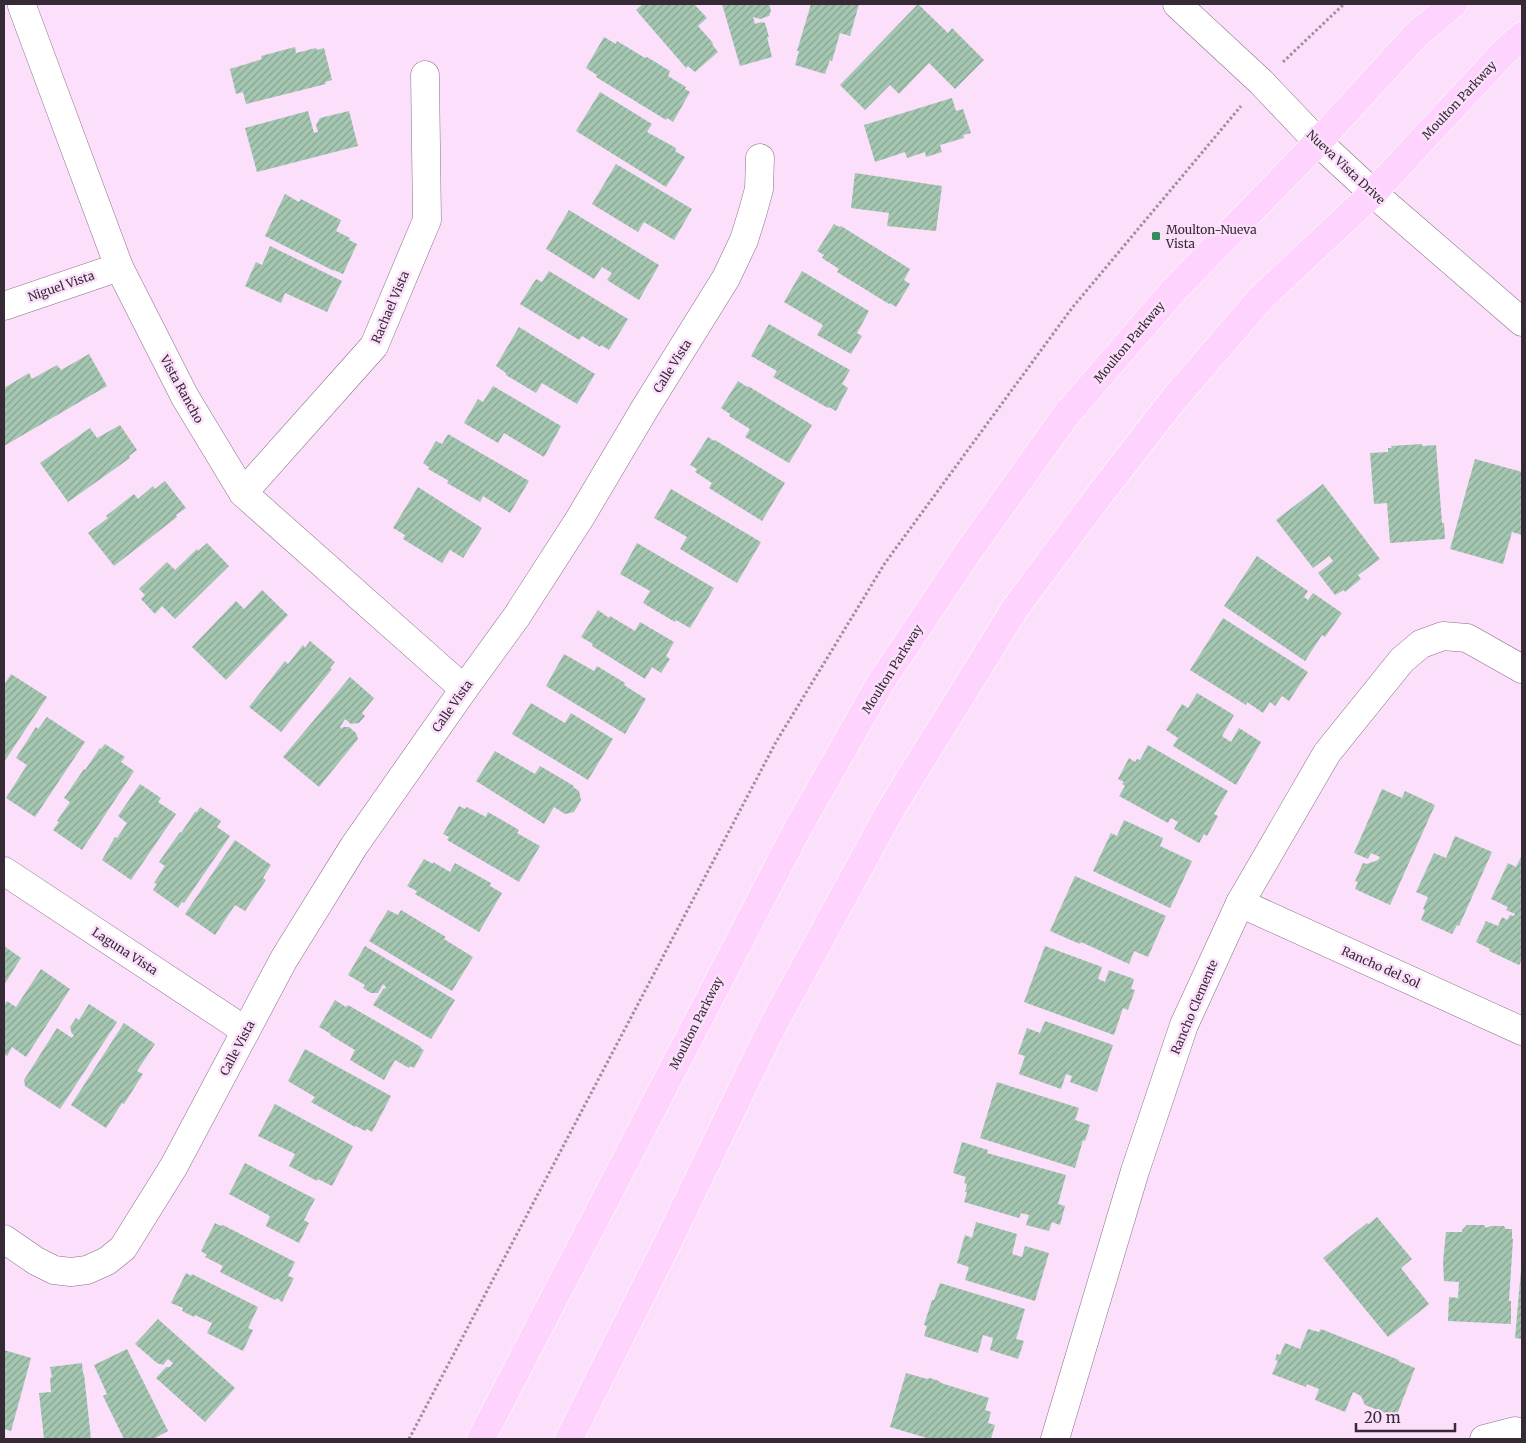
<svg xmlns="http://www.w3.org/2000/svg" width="1526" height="1443" font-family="Merriweather,serif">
<defs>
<pattern id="building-hatch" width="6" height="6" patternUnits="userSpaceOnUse" patternTransform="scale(1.25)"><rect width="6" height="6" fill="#a5c7b2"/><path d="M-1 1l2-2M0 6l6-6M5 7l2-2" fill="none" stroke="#87a292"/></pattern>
</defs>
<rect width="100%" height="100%" fill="#fcdffb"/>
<g fill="url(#building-hatch)">
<path d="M643 4H694L707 18 698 26 713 43 712 44 718 52 695 72 688 66 686 68 636 10Z"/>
<path d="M722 4H769L771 11 769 16 760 19 753 17 755 24 761 22 765 23 769 37H767L772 57 740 66Z"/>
<path d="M811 4H859L850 36 840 33 832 61 830 60 825 74 795 65 799 51H797Z"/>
<path d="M918 4 948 33 952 28 984 60 955 89 929 63 899 94 890 85 865 110 840 85Z"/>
<path d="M604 37 616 44 617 41 645 58 647 57 670 71 668 76 686 87 685 89 690 92 673 122 667 118 666 120 596 77 597 75 586 68Z"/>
<path d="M295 47 296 53 316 48 317 50 324 48 332 80 325 82 326 84 246 104 243 92 236 94 230 69 262 59 261 56Z"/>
<path d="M600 92 652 124 647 132 676 148 675 151 685 157 666 187 576 131Z"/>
<path d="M952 98 956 111 963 109 971 133 963 135 964 138 940 145 942 152 926 157 925 152 907 158 905 152 875 162 864 125Z"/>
<path d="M308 111 314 133 318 132 316 125 320 118 349 111 358 146 257 172 245 128Z"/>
<path d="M616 164 692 209 674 240 644 222 638 232 592 204Z"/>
<path d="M855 173 942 186 936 231 887 226 889 213 851 208Z"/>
<path d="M285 194 299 202 301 199 341 220 336 231 350 238 349 240 357 244 343 274 334 270V271L265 236Z"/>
<path d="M569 210 659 265 639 300 607 280 612 273 602 267 594 279 546 249Z"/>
<path d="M834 224 839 227 841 226 910 269 904 280 910 284 896 307 890 303 889 304 837 272 839 269 822 258 824 255 817 251Z"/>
<path d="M270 246 342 281 327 312 285 293 281 303 245 286 256 262 262 265Z"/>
<path d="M549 271 628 319 609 350 601 345 600 347 582 336 579 340 520 304 536 279 542 282Z"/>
<path d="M802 271 869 311 857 333 862 336 851 354 817 335 823 325 784 302Z"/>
<path d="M769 324 850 370 842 384 848 388 836 411 829 407 828 408 773 377 777 371 751 356Z"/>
<path d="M519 327 595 374 577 404 542 383 536 393 506 375V373L496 366Z"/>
<path d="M89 354 107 386 4 446V388L29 373 32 379 57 365 61 370Z"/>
<path d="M738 381 747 387 748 386 812 425 789 463 745 437 750 429 729 416 730 414 721 408Z"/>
<path d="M493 386 561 426 544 457 504 433 498 443 464 423 478 399 483 402Z"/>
<path d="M120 425 137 450 129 456 130 458 68 502 40 463 90 428 97 438Z"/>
<path d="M448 434 529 481 510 513 483 496 480 502 447 483 449 481 428 469 429 467 423 463 436 441 442 444Z"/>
<path d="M708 437 714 441 715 440 785 483 762 521 709 488 712 483 695 472 697 469 690 465Z"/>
<path d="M1422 444V446L1436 445 1442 523H1444L1445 539 1390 543 1387 503 1374 504 1370 453 1388 452V448H1392L1391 446Z"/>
<path d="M1475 459 1522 472V535L1512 532 1503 564 1450 549Z"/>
<path d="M165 481 186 508 176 515 177 517 114 566 88 533 108 518 106 516 134 494 138 499 153 486 155 489Z"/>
<path d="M1323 484 1380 559 1358 575 1361 579 1345 592 1344 590 1335 595 1318 573 1333 561 1329 556 1313 568 1276 520Z"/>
<path d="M418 487 482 528 463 558 450 550 442 563 403 539 405 535 393 528Z"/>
<path d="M671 489 761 542 737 583 680 549 687 537 654 518Z"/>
<path d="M207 543 229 566 175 619 162 606 155 614 141 599 145 595 139 589 167 562 175 570 197 549 198 551Z"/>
<path d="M637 543 714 588 690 628 676 620 675 622 643 603 650 591 620 574Z"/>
<path d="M1257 556 1308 591 1304 597 1308 600 1313 593 1342 613 1325 637 1322 635 1305 661 1224 606Z"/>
<path d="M262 590 288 615 226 680 192 647 236 601 244 609Z"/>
<path d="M598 610 609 618 610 616 635 631 640 622 674 642 666 656 670 659 661 673 652 667 645 679 592 646 593 644 581 637Z"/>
<path d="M1223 618 1308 672 1289 701 1282 696 1275 706 1270 702 1263 713 1247 702 1246 705 1190 670Z"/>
<path d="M310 641 335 662 330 668 332 669 281 732 249 707 285 661 288 664 303 645 305 648Z"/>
<path d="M564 654 594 671 597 666 625 683 624 685 646 699 625 734 546 686Z"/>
<path d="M11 674 47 697 4 762V685Z"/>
<path d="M350 677 374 698 362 713 365 716 359 723 351 724 345 719 340 727 342 729 343 727H349L356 733 358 739 319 787 283 757Z"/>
<path d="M1197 693 1234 715 1222 736 1231 742 1239 728 1261 742 1236 785 1173 746 1178 738 1166 730 1182 704 1188 708Z"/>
<path d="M531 703 565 723 571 713 613 739 588 780 512 734Z"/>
<path d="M47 717 85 742 35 817 6 798 27 765 16 758 36 727 38 729Z"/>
<path d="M105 744 125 757 121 762 134 771 82 850 53 830 59 822 57 821 70 802 64 798 84 769 85 770 100 748 101 749Z"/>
<path d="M1148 745 1228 791 1214 814 1218 816 1207 836 1204 834 1199 843 1174 829 1178 822 1171 818 1168 823 1119 796 1125 786 1122 784 1124 782 1118 779 1129 758 1135 762 1137 759 1140 760Z"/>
<path d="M495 751 535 774 540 766 574 786 573 787 579 791 581 800 574 812 565 814 554 807 544 824 476 781Z"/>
<path d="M140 784 161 798 158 802 176 814 131 880 102 860 115 837 117 838 127 823 118 816Z"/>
<path d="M1382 789 1402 798 1405 791 1435 805 1390 905 1355 889 1358 882 1355 881 1363 863 1367 864 1378 860 1380 857 1371 853 1368 859 1354 853Z"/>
<path d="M459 806 465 809 467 807 486 817 488 812 519 830 517 833 540 846 519 882 447 840 449 837 443 834Z"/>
<path d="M200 807 221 821 217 827 230 836 184 903 182 902 178 908 153 890 157 884 154 883 165 866 159 862 180 832 181 833 195 812H197Z"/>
<path d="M1124 820 1163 838 1160 846 1192 861 1170 908 1093 871 1111 833 1117 836Z"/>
<path d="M1455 836 1492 852 1459 926 1457 925 1452 934 1421 920 1425 910 1423 909 1428 897 1416 892 1434 853 1446 858Z"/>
<path d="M235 840 271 865 263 878 266 880 245 911 235 905 215 935 185 914Z"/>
<path d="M1522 855V959L1519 965 1489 951 1490 949 1476 942 1486 921 1498 926 1502 917 1507 920 1510 915 1514 916 1515 914 1506 910 1508 907 1491 899 1508 863 1516 867Z"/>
<path d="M424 859 433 864V862L450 872 455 863 491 883 490 886 502 893 479 932 415 894 417 891 407 886Z"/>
<path d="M1075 876 1166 916 1148 957 1134 951 1129 964 1081 942 1080 944 1050 931Z"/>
<path d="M388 910 398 915 401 910 446 937 444 939 473 957 452 991 369 941Z"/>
<path d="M4 946 21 958 4 985Z"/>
<path d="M365 946 455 1000 431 1039 373 1005 384 988 385 989 386 987 383 984 378 993H371L363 988 365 985 348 975Z"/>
<path d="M1045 946 1102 967 1098 979 1105 982 1109 970 1134 979 1131 989 1135 990 1128 1010 1123 1008 1114 1035 1024 1002Z"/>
<path d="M41 969 70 989 26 1057 12 1047 7 1056 4 1054V1006L7 1001 16 1007Z"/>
<path d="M335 1000 346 1007 348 1005 421 1047 420 1048 424 1050 414 1068 410 1066 409 1068 395 1060 384 1080 350 1060 355 1050 330 1035 331 1034 319 1027Z"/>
<path d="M89 1004 117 1022 60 1109 25 1086 24 1080 57 1028 72 1038 74 1035 72 1034 70 1027 76 1018 79 1020Z"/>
<path d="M1045 1021 1113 1045 1097 1092 1070 1082 1072 1076 1066 1074 1061 1089 1019 1074 1025 1056 1018 1054 1027 1028 1040 1033Z"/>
<path d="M124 1023 155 1044 137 1071 143 1074 124 1104 122 1103 106 1128 71 1105Z"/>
<path d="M305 1049 391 1096 372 1132 367 1129 365 1131 356 1126 355 1127 311 1102 315 1097 288 1081Z"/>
<path d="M997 1082 1079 1108 1075 1120 1090 1125 1085 1141 1083 1140 1075 1168 980 1138Z"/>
<path d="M275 1104 353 1146 332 1186 318 1179 317 1181 289 1166 295 1154 258 1136Z"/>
<path d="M962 1142 988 1150 987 1153 1066 1175 1058 1204 1065 1206 1060 1225 1052 1222 1049 1231 1026 1225 1029 1215 1021 1213 1019 1218 964 1202 967 1192H965L967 1184 964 1183 966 1177 953 1173Z"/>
<path d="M245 1163 315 1199 304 1220 309 1223 299 1243 266 1226 270 1216 229 1194Z"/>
<path d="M1377 1217 1412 1259 1401 1268 1429 1304 1388 1337 1323 1258 1367 1223 1369 1224Z"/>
<path d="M976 1222 1017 1234 1012 1254 1022 1257 1025 1246 1049 1253 1035 1301 965 1280 969 1267 957 1263 965 1235 972 1238Z"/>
<path d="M215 1223 221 1226 223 1225 295 1262 288 1276 294 1278 282 1302 277 1298 275 1300 220 1272 223 1266 205 1257 207 1255 201 1251Z"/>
<path d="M1467 1225H1484L1486 1228 1491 1226H1504L1506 1229H1512V1239H1513L1509 1301H1511V1324L1448 1321 1449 1297 1458 1298 1459 1282 1444 1281 1443 1262 1446 1232H1462V1230Z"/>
<path d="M1521 1270H1522V1339L1515 1338Z"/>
<path d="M186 1273 191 1276 192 1274 258 1307 248 1328 253 1330 243 1351 207 1333 212 1323 195 1315 194 1317 182 1311 183 1308 171 1303Z"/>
<path d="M940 1283 1025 1309 1016 1339 1024 1341 1018 1359 990 1350 993 1338 983 1335 978 1353 924 1336 927 1326 924 1325 932 1300H934Z"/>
<path d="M158 1319 235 1388 205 1422 156 1378 166 1367H170L173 1363 168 1359 163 1365 157 1363 135 1344Z"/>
<path d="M1308 1329 1319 1332 1321 1329 1399 1360 1398 1361 1415 1368 1396 1417 1365 1405 1361 1396 1353 1392 1345 1412 1315 1400 1319 1389 1307 1384 1306 1387 1272 1374 1278 1361 1275 1360 1277 1354 1280 1355 1285 1343 1300 1349Z"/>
<path d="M127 1349 168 1431 155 1438 156 1439H124L103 1396 107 1394 94 1365Z"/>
<path d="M4 1350 31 1358 11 1431 4 1429Z"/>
<path d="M82 1363 83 1374H84L91 1439H44L39 1393 51 1392 50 1378 52 1377 50 1367Z"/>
<path d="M906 1373 927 1379 930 1378 939 1381 941 1383 989 1398 985 1410 991 1412 988 1423 995 1425 991 1439H930L890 1427Z"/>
</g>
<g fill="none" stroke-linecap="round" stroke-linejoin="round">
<defs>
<g id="minor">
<path d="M1177 4 1261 82 1318 142 1373 193 1522 322"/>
<path d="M22 6 119 267 185 397 243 493 464 689"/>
<path d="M4 306 119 267"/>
<path d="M243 493 374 346 427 220 425 75"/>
<path d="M4 871 246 1031"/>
<path d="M1240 903 1522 1031"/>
<path d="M4 1239 36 1261 54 1270 71 1272 87 1270 107 1261 123 1248 174 1166 284 959 315 909 354 846 464 689 517 616 580 518 644 410 726 278 744 240 753 211 759 189 760 158"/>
<path d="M1055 1439 1135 1171 1184 1025 1240 903 1327 753 1402 660 1421 644 1443 636 1467 638 1522 669"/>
<path d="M1484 1439 1515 1431 1522 1433"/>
</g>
<g id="major">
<path d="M481 1439 798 828 881 682 968 552 1066 415 1174 290 1318 142 1416 35 1453 4"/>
<path d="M569 1439 667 1244 771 1029 891 809 1016 607 1101 493 1174 399 1261 298 1373 193 1504 52 1522 36"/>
</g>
</defs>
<use href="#minor" stroke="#876e86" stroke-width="29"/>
<use href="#major" stroke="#fff" stroke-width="29"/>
<g stroke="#a18ca0" stroke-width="3" stroke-dasharray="2.5 2.5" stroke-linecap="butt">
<path d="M1283 62 1344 4"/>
<path d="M409 1439 776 742 885 563 1072 308 1241 106"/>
</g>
<use href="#minor" stroke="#fff" stroke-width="28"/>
<use href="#major" stroke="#fed4fe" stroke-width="28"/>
</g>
<rect fill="#358c5f" stroke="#fcdffb" stroke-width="2" x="1151" y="231" width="10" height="10" rx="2.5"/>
<g text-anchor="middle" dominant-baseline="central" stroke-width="5" stroke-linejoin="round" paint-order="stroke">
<g font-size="12" fill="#352a35" stroke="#fcdffb">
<text transform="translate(1459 100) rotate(-47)">Moulton Parkway</text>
<text transform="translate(1346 167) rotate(43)">Nueva Vista Drive</text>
<text transform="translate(61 286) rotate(-19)">Niguel Vista</text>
<text transform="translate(390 307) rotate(-67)">Rachael Vista</text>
<text transform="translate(1129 342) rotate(-50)">Moulton Parkway</text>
<text transform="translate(672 366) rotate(-58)">Calle Vista</text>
<text transform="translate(182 389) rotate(61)">Vista Rancho</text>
<text transform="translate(892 669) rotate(-58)">Moulton Parkway</text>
<text transform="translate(452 706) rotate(-55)">Calle Vista</text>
<text transform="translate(125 951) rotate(33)">Laguna Vista</text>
<text transform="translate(1381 967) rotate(24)">Rancho del Sol</text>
<text transform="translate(1194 1007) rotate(-67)">Rancho Clemente</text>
<text transform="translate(696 1023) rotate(-63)">Moulton Parkway</text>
<text transform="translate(237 1048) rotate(-62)">Calle Vista</text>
</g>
<g font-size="12" fill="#352a35" stroke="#fcdffb" text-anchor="start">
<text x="1166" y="229">Moulton-Nueva<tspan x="1166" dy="14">Vista</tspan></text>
</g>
</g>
<rect width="1526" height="1443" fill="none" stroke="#352a35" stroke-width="10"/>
<path d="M1356 1423v8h99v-8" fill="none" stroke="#352a35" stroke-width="2.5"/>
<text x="1364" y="1423" font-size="15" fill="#352a35" stroke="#fcdffb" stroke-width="4" paint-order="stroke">20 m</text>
</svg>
